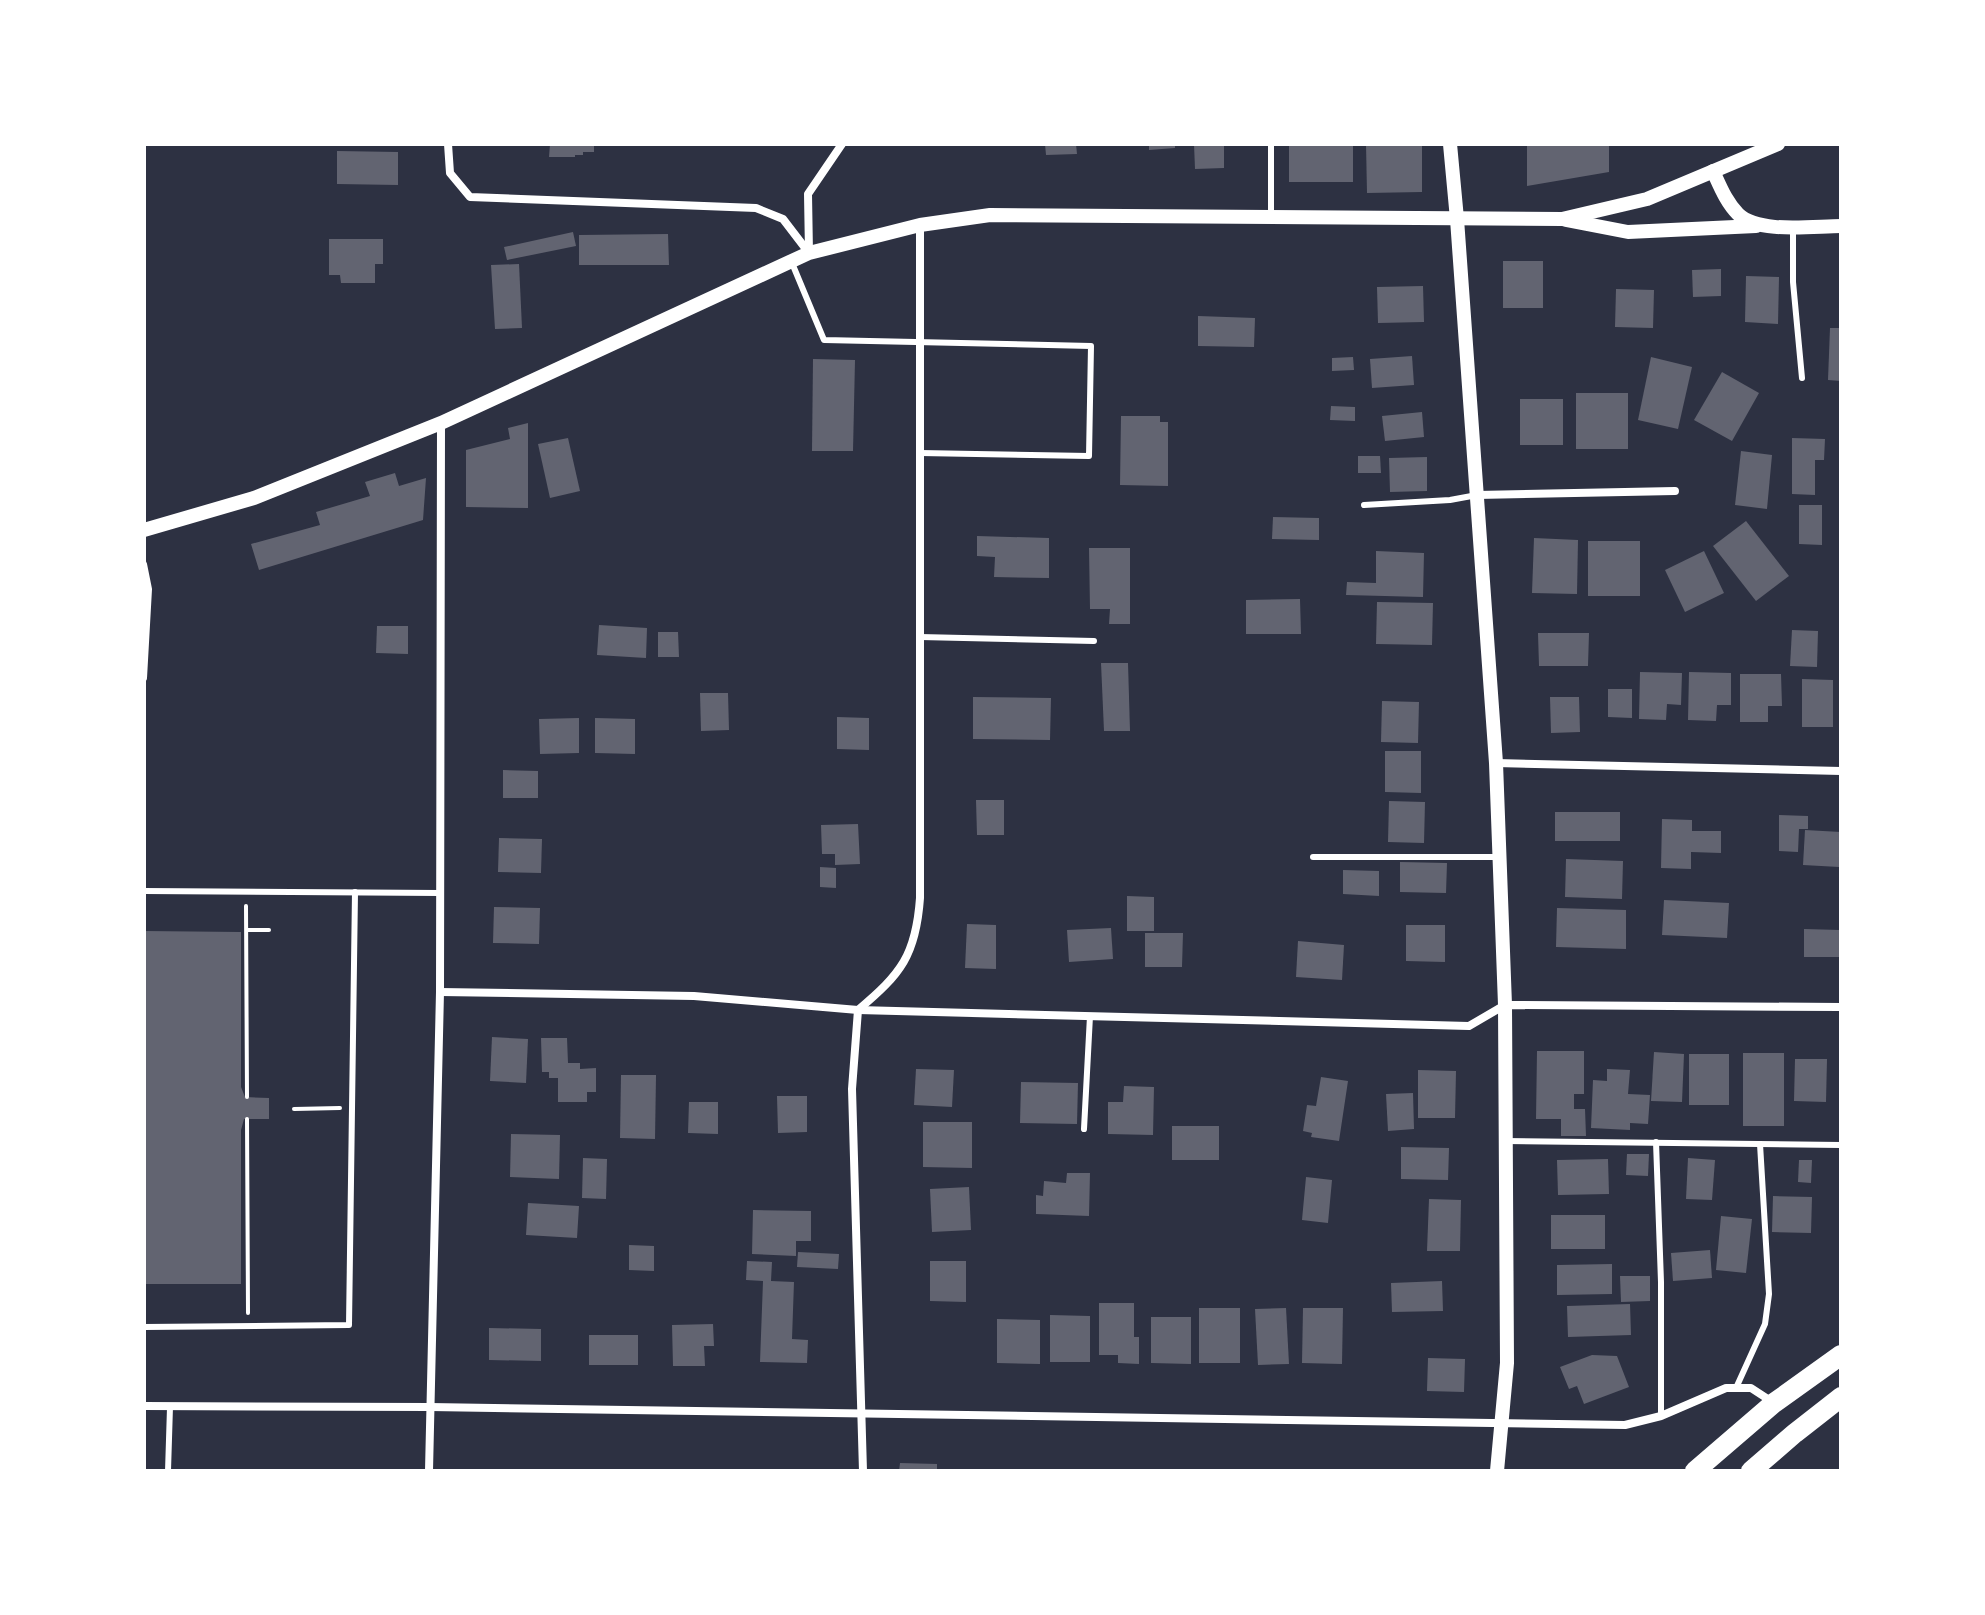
<svg xmlns="http://www.w3.org/2000/svg" width="1985" height="1615" font-family="'DejaVu Sans',sans-serif">
<rect width="100%" height="100%" fill="#2d3142"/>
<g fill="#626471">
<path d="M550 144H594V152H583V155H575V157H549Z"/>
<path d="M1045 144H1076L1077 154 1046 155Z"/>
<path d="M1149 144H1175V148L1149 150Z"/>
<path d="M1194 144H1224V168L1195 169Z"/>
<path d="M1305 144H1353V182H1289V145Z"/>
<path d="M1366 144H1422V192L1367 193Z"/>
<path d="M1527 144H1609V172L1527 186Z"/>
<path d="M337 151 398 152V185L337 184Z"/>
<path d="M573 232 576 246 507 260 504 247Z"/>
<path d="M668 234 669 265H579V235Z"/>
<path d="M329 239H383V264H375V283H341L340 275H329Z"/>
<rect x="1503" y="261" width="40" height="47"/>
<path d="M519 264 522 328 495 329 491 265Z"/>
<path d="M1721 269V296L1693 297 1692 270Z"/>
<path d="M1746 276 1779 277 1778 324 1745 322Z"/>
<path d="M1423 286 1424 322 1378 323 1377 287Z"/>
<path d="M1616 289 1654 290 1653 328 1615 327Z"/>
<path d="M1198 316 1255 318 1254 347 1198 346Z"/>
<path d="M1830 328H1841V381L1828 380Z"/>
<path d="M1412 356 1414 385 1372 388 1370 359Z"/>
<path d="M1353 357 1354 370 1332 371V358Z"/>
<path d="M1651 357 1692 367 1678 429 1638 420Z"/>
<path d="M813 359 855 360 853 451H812Z"/>
<path d="M1722 372 1759 393 1732 441 1694 420Z"/>
<rect x="1576" y="393" width="52" height="56"/>
<rect x="1520" y="399" width="43" height="46"/>
<path d="M1331 406 1355 407V421L1330 420Z"/>
<path d="M1422 412 1424 437 1385 441 1382 416Z"/>
<path d="M1121 416H1160V422H1168V486L1120 485Z"/>
<path d="M528 423V508L466 507V450L510 439 508 428Z"/>
<path d="M568 438 580 491 550 498 538 444Z"/>
<path d="M1792 438 1825 439 1824 460H1815V495L1792 494Z"/>
<path d="M1741 451 1772 455 1767 509 1735 505Z"/>
<path d="M1358 456H1380L1381 473H1358Z"/>
<path d="M1427 457V491L1390 492 1389 458Z"/>
<path d="M395 473 399 486 426 478 423 520 259 570 251 544 320 525 316 512 370 496 365 482Z"/>
<path d="M1799 505H1822V545L1799 544Z"/>
<path d="M1273 517 1319 518V540L1272 539Z"/>
<path d="M1746 521 1789 576 1756 601 1713 546Z"/>
<path d="M977 536 1049 538V578L994 577 995 557 977 556Z"/>
<path d="M1534 538 1578 540 1577 594 1532 593Z"/>
<rect x="1588" y="541" width="52" height="55"/>
<path d="M1089 548H1130V624H1109L1110 609H1090Z"/>
<path d="M1376 551 1424 553 1423 597 1346 595 1347 582 1376 583Z"/>
<path d="M1704 551 1724 593 1685 612 1665 570Z"/>
<path d="M1300 599 1301 634H1246V600Z"/>
<path d="M1377 602 1433 603 1432 645 1376 644Z"/>
<path d="M599 625 647 628 646 658 597 655Z"/>
<path d="M377 626H408V654L376 653Z"/>
<path d="M1792 630 1818 631 1817 667 1790 666Z"/>
<path d="M658 632H678L679 657H658Z"/>
<path d="M1538 633H1589L1588 666H1539Z"/>
<path d="M1101 663H1128L1130 731H1104Z"/>
<path d="M1640 672 1682 673 1681 705 1667 704 1666 720 1639 719Z"/>
<path d="M1689 672 1731 673V705H1717L1716 721 1688 720Z"/>
<path d="M1740 674H1781L1782 706H1768V722H1740Z"/>
<path d="M1802 679 1833 680V727H1802Z"/>
<path d="M1608 689H1632V718L1608 717Z"/>
<path d="M700 693H728L729 730 701 731Z"/>
<path d="M973 697 1051 698 1050 740 973 739Z"/>
<path d="M1550 697H1579L1580 732 1551 733Z"/>
<path d="M1382 701 1419 702 1418 743 1381 742Z"/>
<path d="M837 717 869 718V750L837 749Z"/>
<path d="M579 718V753L540 754 539 719Z"/>
<path d="M595 718 635 719V754L595 753Z"/>
<path d="M1385 751H1421V793L1385 792Z"/>
<path d="M503 770 538 771V798H503Z"/>
<path d="M976 800H1004V835H977Z"/>
<path d="M1389 801 1425 802 1424 843 1388 842Z"/>
<rect x="1555" y="812" width="65" height="29"/>
<path d="M1779 815 1808 816V829H1799L1798 852 1779 851Z"/>
<path d="M1662 819 1692 820V831H1721V853L1691 852V869L1661 868Z"/>
<path d="M858 824 860 864 835 865V854H822L821 825Z"/>
<path d="M1805 830 1841 832 1839 867 1803 865Z"/>
<path d="M499 838 542 839 541 873 498 872Z"/>
<path d="M1566 859 1623 861 1622 899 1565 897Z"/>
<path d="M1400 862 1447 863 1446 893 1400 892Z"/>
<path d="M820 867 836 868V888L820 887Z"/>
<path d="M1343 870 1379 871V896L1343 894Z"/>
<path d="M1127 896 1154 897V931H1127Z"/>
<path d="M1664 900 1729 903 1727 938 1662 935Z"/>
<path d="M494 907 540 908 539 944 493 943Z"/>
<path d="M1557 908 1626 910V949L1556 947Z"/>
<path d="M967 924 996 925V969L965 968Z"/>
<path d="M1406 925H1445V962L1406 961Z"/>
<path d="M1111 928 1113 959 1069 962 1067 930Z"/>
<path d="M1804 929 1840 930V957H1804Z"/>
<path d="M144 931 241 932V1087L245 1097 269 1098V1119H244L241 1130V1284H144Z"/>
<path d="M1145 933H1183L1182 967H1145Z"/>
<path d="M1298 941 1344 945 1342 980 1296 977Z"/>
<path d="M492 1037 528 1039 526 1083 490 1081Z"/>
<path d="M541 1038H567L568 1063H580V1069L596 1068V1092H587V1102H558V1078H549V1072H542Z"/>
<path d="M1537 1051H1584V1094H1574V1109H1585L1586 1136H1561V1119H1536Z"/>
<path d="M1654 1052 1684 1054 1682 1102 1651 1101Z"/>
<rect x="1743" y="1053" width="41" height="73"/>
<rect x="1689" y="1054" width="40" height="51"/>
<path d="M1795 1059H1827L1826 1102 1794 1101Z"/>
<path d="M916 1069 954 1070 952 1107 914 1105Z"/>
<path d="M1607 1069 1630 1070 1628 1094 1650 1095 1648 1124 1630 1123V1130L1591 1128 1593 1080 1607 1081Z"/>
<path d="M1418 1070 1456 1071 1455 1118H1418Z"/>
<path d="M621 1075H656L655 1139 620 1138Z"/>
<path d="M1321 1077 1348 1081 1339 1141 1311 1137 1312 1133 1303 1131 1307 1105 1316 1106Z"/>
<path d="M1021 1082 1078 1083 1077 1124 1020 1123Z"/>
<path d="M1124 1086 1154 1087 1153 1135 1108 1134V1102H1123Z"/>
<path d="M1413 1093 1414 1129 1388 1131 1386 1094Z"/>
<path d="M777 1096H807V1132L778 1133Z"/>
<path d="M689 1102H718V1134L688 1133Z"/>
<path d="M923 1122H972V1168L923 1167Z"/>
<rect x="1172" y="1126" width="47" height="34"/>
<path d="M511 1134 560 1135 559 1179 510 1177Z"/>
<path d="M1401 1147 1449 1148 1448 1180 1401 1179Z"/>
<path d="M1627 1154H1649L1648 1176 1626 1175Z"/>
<path d="M583 1158 607 1159 606 1199 582 1198Z"/>
<path d="M1688 1158 1715 1160 1712 1200 1686 1199Z"/>
<path d="M1608 1159 1609 1194 1558 1195 1557 1160Z"/>
<path d="M1799 1160H1812L1811 1183 1798 1182Z"/>
<path d="M1067 1173H1090L1089 1216 1036 1214V1195L1043 1196 1044 1181 1066 1183Z"/>
<path d="M1306 1177 1332 1180 1328 1223 1302 1220Z"/>
<path d="M969 1187 971 1230 932 1232 930 1189Z"/>
<path d="M1773 1196 1812 1197 1811 1233 1772 1232Z"/>
<path d="M1429 1199 1461 1200 1460 1251H1427Z"/>
<path d="M528 1203 579 1206 577 1238 526 1235Z"/>
<path d="M753 1210 811 1211V1241H796V1256L752 1254Z"/>
<rect x="1551" y="1215" width="54" height="34"/>
<path d="M1721 1216 1752 1219 1746 1273 1716 1270Z"/>
<path d="M629 1245 654 1246V1271L629 1270Z"/>
<path d="M1710 1250 1712 1278 1673 1281 1671 1253Z"/>
<path d="M798 1252 839 1254 838 1269 797 1267Z"/>
<path d="M747 1261 772 1262 771 1281 794 1282 792 1339 808 1340 807 1363 760 1362 763 1281 746 1280Z"/>
<path d="M930 1261H966V1302L930 1301Z"/>
<path d="M1612 1264V1294L1557 1295V1265Z"/>
<path d="M1620 1276H1650V1301L1621 1302Z"/>
<path d="M1442 1281 1443 1311 1392 1312 1391 1283Z"/>
<path d="M1099 1303H1134V1337H1139V1364L1118 1363V1355H1099Z"/>
<path d="M1630 1304 1631 1335 1568 1337 1567 1306Z"/>
<rect x="1199" y="1308" width="41" height="55"/>
<path d="M1286 1308 1289 1364 1258 1365 1255 1309Z"/>
<path d="M1303 1308H1343L1342 1364 1302 1363Z"/>
<path d="M1050 1315 1090 1316V1362H1050Z"/>
<path d="M1151 1317H1191V1364L1151 1363Z"/>
<path d="M997 1319 1040 1320V1364L997 1363Z"/>
<path d="M713 1324 714 1346H704L705 1366H673L672 1325Z"/>
<path d="M489 1328 541 1329V1361L489 1360Z"/>
<rect x="589" y="1335" width="49" height="30"/>
<path d="M1592 1355 1617 1356 1629 1387 1584 1404 1577 1386 1569 1389 1560 1367Z"/>
<path d="M1428 1358 1465 1359 1464 1392 1427 1391Z"/>
<path d="M900 1463 937 1464V1471H899Z"/>
</g>
<g fill="none" stroke-linecap="round" stroke-linejoin="round">
<g stroke="#fff" stroke-width="4">
<path d="M246 906 247 1097"/>
<path d="M247 930H269"/>
<path d="M294 1109 340 1108"/>
<path d="M247 1119 248 1313"/>
</g>
<g stroke="#fff" stroke-width="6">
<path d="M1271 144V217"/>
<path d="M1793 230V282L1802 378"/>
<path d="M792 263 824 340 1091 346 1089 456 920 453"/>
<path d="M1364 505 1450 500 1477 495"/>
<path d="M144 564 149 589 144 678"/>
<path d="M920 637 1094 641"/>
<path d="M1313 857H1500"/>
<path d="M144 891 440 893"/>
<path d="M1084 1129 1090 1016"/>
<path d="M1505 1141 1841 1145"/>
<path d="M1656 1142 1661 1282V1416"/>
<path d="M144 1327 349 1325 355 892"/>
<path d="M1736 1388 1765 1324 1769 1294 1760 1144"/>
<path d="M168 1471 170 1407"/>
</g>
<g stroke="#fff" stroke-width="8">
<path d="M448 144 450 173 470 197 756 208 783 219 809 253"/>
<path d="M809 253 808 194 842 144"/>
<path d="M1477 495 1675 491"/>
<path d="M1496 763 1841 771"/>
<path d="M440 992 694 996 858 1010 1469 1026 1505 1005 1841 1007"/>
<path d="M144 1406 430 1407 1625 1425 1661 1416 1726 1388H1751L1774 1403"/>
<path d="M429 1471 440 992 441 423"/>
<path d="M863 1471 852 1089 858 1010C901 974 916 955 920 898V225"/>
</g>
<g stroke="#fff" stroke-width="14">
<path d="M1450 144 1457 219 1496 763 1505 1005 1507 1363 1497 1471"/>
<path d="M1713 171C1720 186 1726 202 1738 214 1758 234 1813 226 1841 226"/>
<path d="M1566 220 1628 232 1756 226"/>
<path d="M144 530 254 498 441 423 809 253 920 225 990 215 1562 219 1647 199 1778 144"/>
</g>
<g stroke="#fff" stroke-width="20">
<path d="M1695 1471 1774 1403 1841 1355"/>
<path d="M1751 1471 1795 1433 1841 1397"/>
</g>
</g>
<rect width="1985" height="1615" fill="none" stroke="#ffffff" stroke-width="292"/>
</svg>
